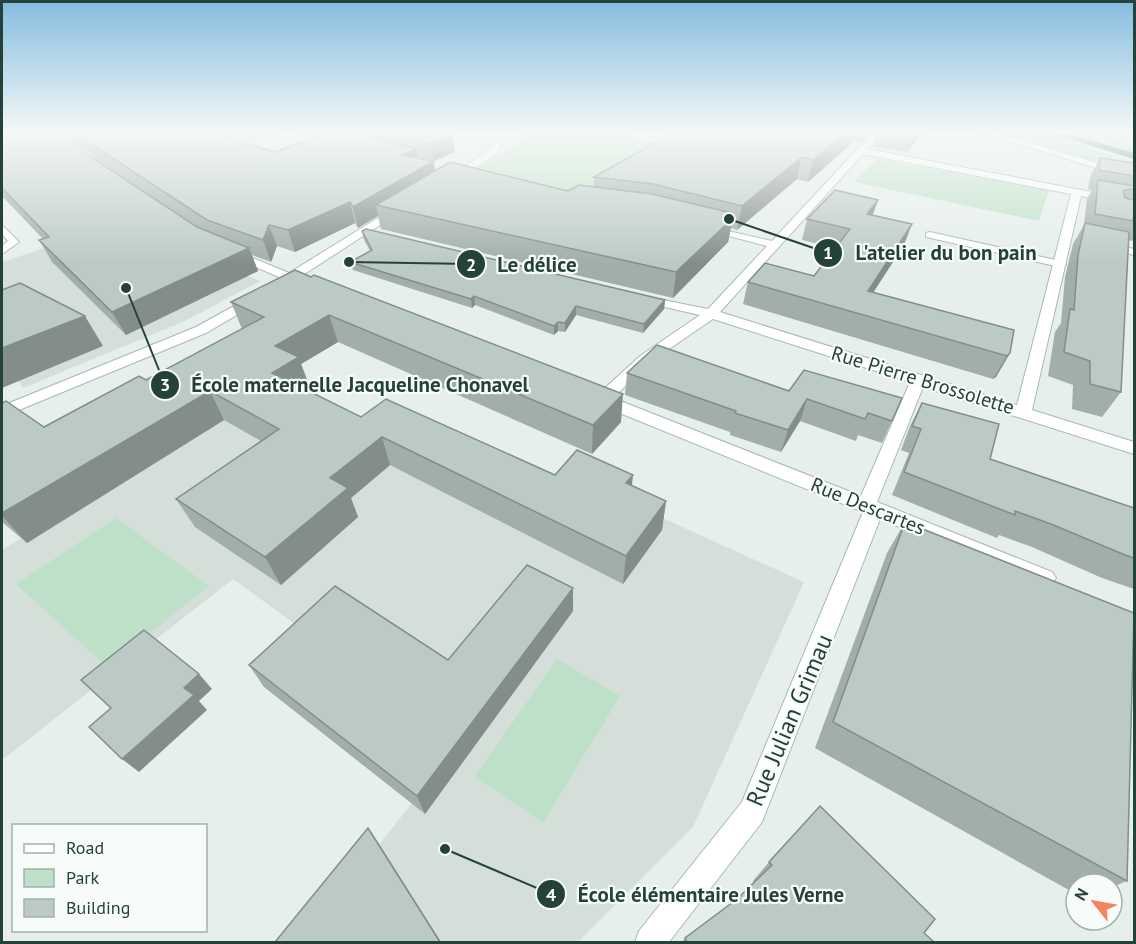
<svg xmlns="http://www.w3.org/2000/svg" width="1136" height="944" font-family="'PT Sans',sans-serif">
<rect width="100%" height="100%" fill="#e6efeb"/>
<g fill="#d4dfda">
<path d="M172 132H286L287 133 236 150Z"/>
<path d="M51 246 184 250 260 281 185 321 23 388 2 358V262Z"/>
<path d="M286 374 309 385 284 401 607 493 804 582 693 827 578 942H303L412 803 314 638 233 579 2 760V550Z"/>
</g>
<g fill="#bfe0c8">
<path d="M527 132H607L778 167 596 197 479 168 526 138Z"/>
<path d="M999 132H1042L1089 146 1086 147 1134 163V173Z"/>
<path d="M1061 132H1101L1134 144V153Z"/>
<path d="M877 159 1049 190 1039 221 854 182Z"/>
<path d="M116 518 209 586 107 667 16 584Z"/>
<path d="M557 659 620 696 543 823 475 776Z"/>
</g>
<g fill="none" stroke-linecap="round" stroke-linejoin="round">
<path stroke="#bfccc8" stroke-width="10" stroke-dasharray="10 4.5" stroke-linecap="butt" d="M1119 132 1134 138"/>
<defs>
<g id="lane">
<path d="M2 225 19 242 2 254V246L8 241 2 234Z"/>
<path d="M930 232 1060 261 1066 264 1060 267 926 237V233Z"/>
</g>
<g id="street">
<path d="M298 132H313L345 142 341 145Z"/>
<path d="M503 132H511L494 156 452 182H446V178L487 152Z"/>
<path d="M873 132H882L867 149 1134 200V206L1081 196 1032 410 1134 442V454L923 387 877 502 1052 572 1056 578 1052 584 1045 587 1038 584 880 519 762 822 669 942H635L639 931 742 802 863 512 595 403 593 399 640 356 700 315 638 301V295L708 309 767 246 702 229V225L772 241ZM863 154 1071 194 1017 405 720 312ZM713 319 910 382 861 496 613 398 650 362Z"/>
<path d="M981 132H994L1134 174V180Z"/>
<path d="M399 205 404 208 403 210 300 277 311 281V287L291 282 279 285 277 282 281 278 226 254 236 251 289 273Z"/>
<path d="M1104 242 1134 249V255L1100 247V243Z"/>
<path d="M254 295 259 296V302L206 333 2 417V406L196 327Z"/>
</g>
<path id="highway" d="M1048 132H1062L1134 153V159Z"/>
</defs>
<use href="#lane" stroke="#a8b8b2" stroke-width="2"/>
<use href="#street" stroke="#a8b8b2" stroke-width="2"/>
<use href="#highway" stroke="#c2cac8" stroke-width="2"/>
<use href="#lane" fill="#fff" fill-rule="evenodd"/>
<use href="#street" fill="#fff" fill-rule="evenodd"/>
<use href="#highway" fill="#2f6f62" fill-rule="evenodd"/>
</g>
<g fill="#a1aea9">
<path d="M2 132 91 157 109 169 62 132H221V135H219L275 152 328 132H447L445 133 455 152 434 161 418 157V158L434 161 435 170 568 191 594 187V177L674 132H871L859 143 853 142 808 182 797 179 737 230 731 228 728 242 673 298 381 229 378 216 358 228 355 223 295 252 277 246 271 262 252 255 258 271 126 335 52 262 39 240 43 239 2 196Z"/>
<path d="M877 132H923L907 152 873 146Z"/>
<path d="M1100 158 1134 163V239L1133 241 1128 240 1121 392 1102 417 1072 409 1073 385 1048 376 1055 332 1061 323 1065 277 1073 244 1084 225 1087 199 1092 190 1088 189 1090 177Z"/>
<path d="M873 215 904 245 873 292 1010 353 996 377 993 379 743 304 748 282 814 276 835 248 802 240 807 219Z"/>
<path d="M362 231 665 300 664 309 643 333 576 315 565 332 558 331 554 335 475 305 472 308 353 270 350 262 370 251 364 240Z"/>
<path d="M295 270 621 422 592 454 338 342 301 364 309 385 303 389 361 417 555 475 632 486 666 501 662 530 623 584 390 465 351 498 358 517 281 585 195 527 176 499 261 441 224 420 27 543 2 522V403L44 427 146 380 242 329 231 302Z"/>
<path d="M804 370 892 421 882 443 858 435 856 441 800 421 781 452 730 435V432L625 395 627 373 789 391Z"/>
<path d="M922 403 990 459 1134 508V589L1102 578 1032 547 999 535 997 538 892 495 909 453 901 450 910 426Z"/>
<path d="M905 522 1127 881 1112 887V884H1076V894L815 748 887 553Z"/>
<path d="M573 588V611L425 814 264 687 249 665 448 660Z"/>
<path d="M769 862 924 933 934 942H682L685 938 737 899 754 882 753 881Z"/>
</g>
<g fill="#838d89">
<path d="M190 132H221V135L194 144Z"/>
<path d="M846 132H855L853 142 808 182 813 160Z"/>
<path d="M863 132H871L859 143Z"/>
<path d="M914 132H923L907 152Z"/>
<path d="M453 135 455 152 434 161 431 144Z"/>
<path d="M416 149 419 167 401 155Z"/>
<path d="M802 157 797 179 737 230 742 206Z"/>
<path d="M434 161 436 181 376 205 378 216 358 228 353 207Z"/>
<path d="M878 200 871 220 867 214Z"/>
<path d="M350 202 355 223 295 252 288 230Z"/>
<path d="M732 213 731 220 733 218 728 242 673 298 676 272Z"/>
<path d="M912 224 904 245 860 313 868 291Z"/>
<path d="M269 225 277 246 271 262 263 240Z"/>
<path d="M249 248 258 271 126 335 112 312Z"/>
<path d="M474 296 475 305 472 308 471 299Z"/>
<path d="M665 300 664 309 643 333 644 324Z"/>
<path d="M576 306V315L565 332V323Z"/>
<path d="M329 315 338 342 301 364 309 385 283 401 272 373 275 346Z"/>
<path d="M85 316 103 346 2 388V348Z"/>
<path d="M558 322V331L554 335V326Z"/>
<path d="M1010 353 996 377 993 379 1007 356Z"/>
<path d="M210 391 224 420 27 543 2 516V513Z"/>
<path d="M623 394 621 422 592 454 593 425Z"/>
<path d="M807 399 800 421 781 452 788 430Z"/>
<path d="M382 437 390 465 351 498 358 517 281 585 265 557 330 478Z"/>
<path d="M633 475 630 504 626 483Z"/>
<path d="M666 501 662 530 623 584 626 556Z"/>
<path d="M573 588V611L425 814 417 796Z"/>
<path d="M199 674 212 689 199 701 207 710 139 772 122 759 184 688Z"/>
<path d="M368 828 379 844 441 942H440Z"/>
</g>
<g fill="#bbcac4" stroke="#838d89" stroke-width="1.5">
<path d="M2 132H59L91 157 197 227 249 248 112 312 39 240 49 237 2 188Z"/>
<path d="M76 132H209L275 152 328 132H353L416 149 401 155 434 161 353 207 350 202 288 230 269 225 263 240 207 220 100 150Z"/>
<path d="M386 132H441L453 135 431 144Z"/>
<path d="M674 132H846L813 160 802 157 742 206 653 184 594 177Z"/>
<path d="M1100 158 1134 163V176L1099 170Z"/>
<path d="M450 162 568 191 579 185 652 194 732 213 728 216 733 218 676 272 376 205Z"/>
<path d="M1098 180 1134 186V190L1129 189 1123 191 1125 198 1134 200V218H1133V221L1095 214Z"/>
<path d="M835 190 878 200 867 214 912 224 868 291 1014 330 1010 353 1007 356 748 282 765 263 814 276 850 229 807 219Z"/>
<path d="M1085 223 1129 232 1121 392 1090 384V361L1064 352 1070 309 1074 310 1078 255Z"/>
<path d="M366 229 665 300 644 324 576 306 565 323 558 322 554 326 474 296 471 299 350 262 372 250 362 231Z"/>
<path d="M295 270 311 277 314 275 623 394 593 425 329 315 275 346 299 357 272 373 361 417 386 399 555 475 577 450 633 475 626 483 666 501 626 556 382 437 330 478 348 488 265 557 176 499 279 429 210 391 2 513V403L6 401 44 427 139 376 146 380 264 317 231 302Z"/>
<path d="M20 283 85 316 2 348V290Z"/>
<path d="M657 345 789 391 804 370 902 398 892 421 868 413 865 419 807 399 788 430 735 413 736 411 627 373Z"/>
<path d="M922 403 999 424 990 459 1134 508V558L1125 555 1051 524 1015 511V515L904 472 921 429 912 426Z"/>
<path d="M905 522 1134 613 1127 881 833 722Z"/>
<path d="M527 565 573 588 417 796 249 665 335 586 448 660Z"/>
<path d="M144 630 199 674 184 688 194 695 122 759 89 727 111 708 81 680Z"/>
<path d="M820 806 935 919 924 933 934 942H687L685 938 737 899 772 865 769 862Z"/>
<path d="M368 828 440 942H275Z"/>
</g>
<linearGradient id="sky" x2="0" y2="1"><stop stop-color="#84bce0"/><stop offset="0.5" stop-color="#f4f8f6"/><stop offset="1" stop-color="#f4f8f6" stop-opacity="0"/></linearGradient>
<rect width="1136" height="264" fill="url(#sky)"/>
<g text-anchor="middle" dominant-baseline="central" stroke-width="4.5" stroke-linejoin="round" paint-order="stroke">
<g font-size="20" fill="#24423a" stroke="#f7fbf9">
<text transform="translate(923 380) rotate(17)">Rue Pierre Brossolette</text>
<text transform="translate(868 506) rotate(22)">Rue Descartes</text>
</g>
<g font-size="24" fill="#24423a" stroke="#f7fbf9">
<text transform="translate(789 720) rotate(-67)">Rue Julian Grimau</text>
</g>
</g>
<path fill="none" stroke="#24423a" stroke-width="2" d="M729 219L828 253M349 262L471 264M126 288L165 385M445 849L551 894"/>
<g fill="#24423a" stroke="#f7fbf9" stroke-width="2">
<circle cx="729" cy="219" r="6"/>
<circle cx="349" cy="262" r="6"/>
<circle cx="126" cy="288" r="6"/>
<circle cx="445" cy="849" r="6"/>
<circle cx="828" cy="253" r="15"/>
<circle cx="471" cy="264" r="15"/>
<circle cx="165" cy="385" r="15"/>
<circle cx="551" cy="894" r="15"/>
</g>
<g font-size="18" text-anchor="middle" font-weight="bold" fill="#fff">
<text x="828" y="259">1</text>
<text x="471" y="271">2</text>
<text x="165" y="391">3</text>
<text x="551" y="901">4</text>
</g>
<g font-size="21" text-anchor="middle" font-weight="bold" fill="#24423a" stroke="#f7fbf9" stroke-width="4.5" stroke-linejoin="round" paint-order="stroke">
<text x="946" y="260">L'atelier du bon pain</text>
<text x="537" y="272">Le délice</text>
<text x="360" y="392">École maternelle Jacqueline Chonavel</text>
<text x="711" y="902">École élémentaire Jules Verne</text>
</g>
<rect width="1136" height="944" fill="none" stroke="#24423a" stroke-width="6"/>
<rect x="12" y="824" width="195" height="108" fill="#f7fbf9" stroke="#a3b1ad" stroke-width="1.5"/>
<rect x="24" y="844" width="30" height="9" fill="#ffffff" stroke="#a3b1ad" stroke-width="1.5"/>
<text x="66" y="854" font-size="18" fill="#24423a">Road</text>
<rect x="24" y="869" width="30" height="18" fill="#bfe0c8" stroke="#a3b1ad" stroke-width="1.5"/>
<text x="66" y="884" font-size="18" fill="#24423a">Park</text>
<rect x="24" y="899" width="30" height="18" fill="#bbcac4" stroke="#a3b1ad" stroke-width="1.5"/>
<text x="66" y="914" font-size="18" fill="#24423a">Building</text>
<g transform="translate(1094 902) rotate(301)"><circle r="28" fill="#f7fbf9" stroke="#a3b1ad" stroke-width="1.5"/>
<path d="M0-4.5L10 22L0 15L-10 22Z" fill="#f4845f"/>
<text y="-9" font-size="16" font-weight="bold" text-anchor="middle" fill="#24423a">N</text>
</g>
</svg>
